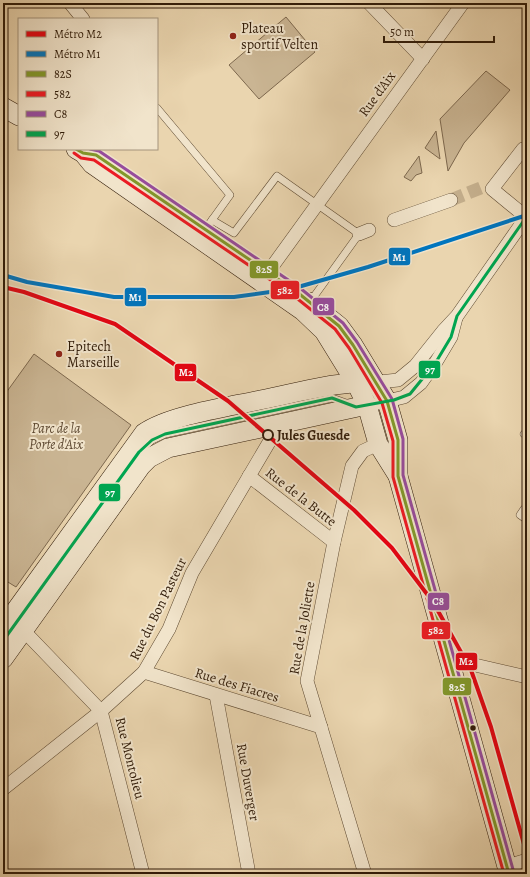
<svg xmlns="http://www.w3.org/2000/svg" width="530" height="877" font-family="Alegreya,serif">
<rect width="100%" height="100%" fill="#ead5af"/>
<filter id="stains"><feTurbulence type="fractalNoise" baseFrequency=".005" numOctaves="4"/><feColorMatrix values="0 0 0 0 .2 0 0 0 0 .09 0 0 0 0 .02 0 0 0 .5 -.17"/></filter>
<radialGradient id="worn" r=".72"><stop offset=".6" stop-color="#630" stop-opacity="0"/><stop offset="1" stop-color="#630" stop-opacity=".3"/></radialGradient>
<g fill="#cab593" stroke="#7d684e">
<path d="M286 17 315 52 259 99 229 65Z"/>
<path d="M486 71 510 90 464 143 448 171 440 119Z"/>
<path d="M436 131 440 159 425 148Z"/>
<path d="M419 156 422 173 416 175 411 181 404 177Z"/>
<path d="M34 354 131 425 16 587 3 579V397Z"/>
</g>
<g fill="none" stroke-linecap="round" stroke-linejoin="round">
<path stroke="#c5b08e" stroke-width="13" stroke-dasharray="13 6" stroke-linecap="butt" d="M451 200 483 187"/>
<defs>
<g id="lane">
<path d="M157 108 230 195 199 238"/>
<path d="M212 220 234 233 277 176 359 234 310 302"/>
<path d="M524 434 527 436"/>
<path d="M141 450 152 440 165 434 332 398 349 404"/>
<path d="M524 509 520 515 527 520"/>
<path d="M3 641 11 630"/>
</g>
<g id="street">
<path d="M70 3 83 19"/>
<path d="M369 3 423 59"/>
<path d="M523 149 492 189 526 217"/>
<path d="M394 220 451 200"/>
<path d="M359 234 369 230"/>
<path d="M261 282 463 3"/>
<path d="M370 383 398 380 415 366 443 331 457 316 527 216"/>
<path d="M379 403 404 397 421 383 436 362 451 337 456 318"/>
<path d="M249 476 334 542"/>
<path d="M24 631 101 711 143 874"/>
<path d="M449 659 527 677"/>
<path d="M144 672 321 727"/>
<path d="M216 695 249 874"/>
<path d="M3 789 101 711 144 672 169 629 192 573 281 422"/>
<path d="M507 866 527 860"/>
<path d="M365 874 307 681 334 542 352 466 363 451 378 444"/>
</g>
<g id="secondary">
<path d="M3 107 19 116"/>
<path d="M76 149 83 153 92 164 303 311 324 331 356 383 367 405 378 444 398 476 509 874"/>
<path d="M309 302 339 326 353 345 387 401 398 440V476"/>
<path d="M3 628 144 433C170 415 228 407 260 400 292 394 324 384 356 383"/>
<path d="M3 659 141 466 149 458 168 448 367 405"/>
</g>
</defs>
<use href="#lane" stroke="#5e4a32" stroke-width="8"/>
<use href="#street" stroke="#5e4a32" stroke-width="14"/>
<use href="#secondary" stroke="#301b08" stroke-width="20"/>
<use href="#lane" stroke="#f1e4cb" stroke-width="7"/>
<use href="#street" stroke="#f1e4cb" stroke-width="13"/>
<use href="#secondary" stroke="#f1e4cb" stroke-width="19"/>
<defs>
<path id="bus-1" d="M76 149 83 153 96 155 297 292 339 326 353 345 387 401 398 440V476L509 874"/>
<path id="bus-2" d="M74 153 81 158 94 160 294 296 335 329 349 348 382 403 393 441V477L504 874"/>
<path id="bus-3" d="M90 149 99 151 300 288 343 323 357 342 392 399 403 439V475L514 873"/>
<path id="bus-4" d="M3 641 139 452 152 440 165 434 332 398 356 407 394 400 410 394 436 362 451 337 457 316 527 216"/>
</defs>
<use href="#bus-1" stroke="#f1e4cb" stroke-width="6"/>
<use href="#bus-2" stroke="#f1e4cb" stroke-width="6"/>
<use href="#bus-3" stroke="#f1e4cb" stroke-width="6"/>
<use href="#bus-4" stroke="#f1e4cb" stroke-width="6"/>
<use href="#bus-1" stroke="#82982a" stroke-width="3"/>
<use href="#bus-2" stroke="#ec1b24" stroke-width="3"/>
<use href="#bus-3" stroke="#974c9d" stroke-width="3"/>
<use href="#bus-4" stroke="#00a550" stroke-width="3"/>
<defs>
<path id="metro-1" d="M3 287 24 292 115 324 228 401 354 510 392 548 433 602 471 670 491 727 527 855"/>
<path id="metro-2" d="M3 275 27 282 114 297H234L291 289 368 267 527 215"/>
</defs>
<use href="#metro-1" stroke="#f1e4cb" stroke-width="7"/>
<use href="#metro-2" stroke="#f1e4cb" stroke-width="7"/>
<use href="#metro-1" stroke="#e30513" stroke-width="4"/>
<use href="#metro-2" stroke="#0075be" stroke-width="4"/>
</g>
<g fill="#8f2418" stroke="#f1e4cb" stroke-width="1.5">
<circle cx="233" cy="36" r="4"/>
<circle cx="59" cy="354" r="4"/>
</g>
<circle fill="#f1e4cb" stroke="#301b08" stroke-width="2" cx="268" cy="435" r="5"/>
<circle fill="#301b08" stroke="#f1e4cb" stroke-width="1.5" cx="473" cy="728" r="3.5"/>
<g text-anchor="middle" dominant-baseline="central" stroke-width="4" stroke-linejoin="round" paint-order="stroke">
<g font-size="14" fill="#301b08" stroke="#f1e4cb" text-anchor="start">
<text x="241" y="28">Plateau<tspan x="241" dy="16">sportif Velten</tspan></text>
<text x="67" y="346">Epitech<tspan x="67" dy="16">Marseille</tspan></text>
</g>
<g font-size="14" fill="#301b08" stroke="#f1e4cb">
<text transform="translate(377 94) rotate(-54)">Rue d'Aix</text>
<text transform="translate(301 497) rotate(38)">Rue de la Butte</text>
<text transform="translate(158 609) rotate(-64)">Rue du Bon Pasteur</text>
<text transform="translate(302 628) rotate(-80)">Rue de la Joliette</text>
<text transform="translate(237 685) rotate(17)">Rue des Fiacres</text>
<text transform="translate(130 758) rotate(76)">Rue Montolieu</text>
<text transform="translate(248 782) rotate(80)">Rue Duverger</text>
</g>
<g font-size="14" font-style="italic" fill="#5e4932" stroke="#f1e4cb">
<text x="56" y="428">Parc de la<tspan x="56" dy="16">Porte d'Aix</tspan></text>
</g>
<g font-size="14" font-weight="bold" fill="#301b08" stroke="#f1e4cb" text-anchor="start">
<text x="277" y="435">Jules Guesde</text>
</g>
</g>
<g stroke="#f1e4cb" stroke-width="1.5">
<rect x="388" y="247" width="23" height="19" rx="4" fill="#0075be"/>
<rect x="249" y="260" width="30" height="19" rx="4" fill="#82982a"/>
<rect x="270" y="280" width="30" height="20" rx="4" fill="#ec1b24"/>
<rect x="124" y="287" width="23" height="20" rx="4" fill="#0075be"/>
<rect x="312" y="297" width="23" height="19" rx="4" fill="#974c9d"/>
<rect x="418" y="360" width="23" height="19" rx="4" fill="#00a550"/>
<rect x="174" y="363" width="23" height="19" rx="4" fill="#e30513"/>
<rect x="98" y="483" width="23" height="19" rx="4" fill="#00a550"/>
<rect x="427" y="592" width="23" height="19" rx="4" fill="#974c9d"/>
<rect x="421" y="621" width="30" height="19" rx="4" fill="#ec1b24"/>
<rect x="455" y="652" width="23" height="19" rx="4" fill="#e30513"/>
<rect x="442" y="677" width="30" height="19" rx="4" fill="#82982a"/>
</g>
<g font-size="11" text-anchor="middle" font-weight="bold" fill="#fff">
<text x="399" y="261">M1</text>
<text x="264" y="273">82S</text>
<text x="285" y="294">582</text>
<text x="135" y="301">M1</text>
<text x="323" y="311">C8</text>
<text x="430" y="373">97</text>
<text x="186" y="376">M2</text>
<text x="110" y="496">97</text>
<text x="438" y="605">C8</text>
<text x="436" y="634">582</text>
<text x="466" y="665">M2</text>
<text x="457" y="691">82S</text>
</g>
<rect width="530" height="877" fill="none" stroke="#ead5af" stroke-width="16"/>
<rect x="4" y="4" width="522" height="869" fill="none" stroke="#301b08" stroke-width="2"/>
<rect x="8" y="8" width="514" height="861" fill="none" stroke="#301b08"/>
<rect x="18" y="18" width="140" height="132" fill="#f1e4cb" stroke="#a4947d"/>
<rect x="26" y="31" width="20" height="6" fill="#e30513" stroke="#a4947d"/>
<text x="54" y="38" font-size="12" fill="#301b08">Métro M2</text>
<rect x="26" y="51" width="20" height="6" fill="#0075be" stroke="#a4947d"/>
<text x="54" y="58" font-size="12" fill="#301b08">Métro M1</text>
<rect x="26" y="71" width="20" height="6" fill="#82982a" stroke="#a4947d"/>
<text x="54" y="78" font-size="12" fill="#301b08">82S</text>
<rect x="26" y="91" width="20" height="6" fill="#ec1b24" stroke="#a4947d"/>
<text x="54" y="98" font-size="12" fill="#301b08">582</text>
<rect x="26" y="111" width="20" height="6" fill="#974c9d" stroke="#a4947d"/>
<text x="54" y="118" font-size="12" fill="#301b08">C8</text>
<rect x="26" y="131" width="20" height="6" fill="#00a550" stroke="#a4947d"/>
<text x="54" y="138" font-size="12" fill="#301b08">97</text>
<path d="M384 36v6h110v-6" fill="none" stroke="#301b08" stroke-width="2"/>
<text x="390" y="36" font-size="12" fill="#301b08" stroke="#f1e4cb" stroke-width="3" paint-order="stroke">50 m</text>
<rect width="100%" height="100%" filter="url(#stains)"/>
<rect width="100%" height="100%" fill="url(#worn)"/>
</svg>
